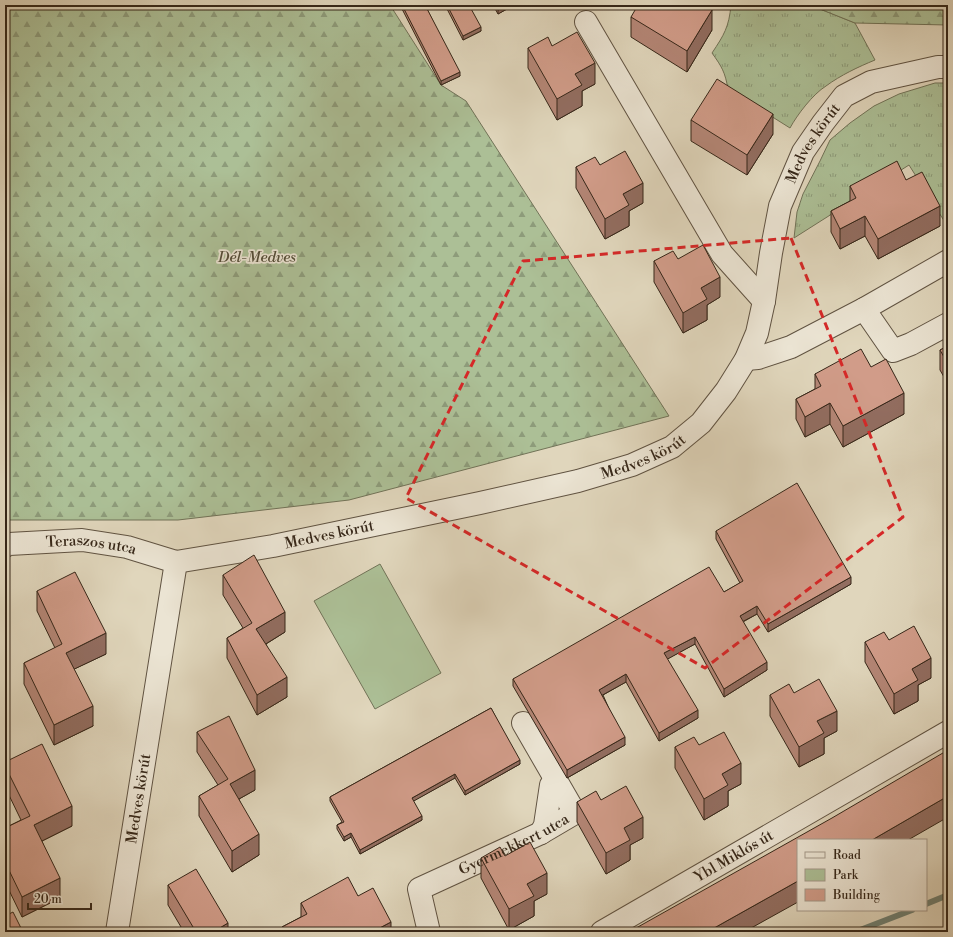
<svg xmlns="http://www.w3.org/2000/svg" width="953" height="937" font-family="'Libre Bodoni',serif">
<defs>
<pattern id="grass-tufts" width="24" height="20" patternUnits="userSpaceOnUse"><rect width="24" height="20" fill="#acbf96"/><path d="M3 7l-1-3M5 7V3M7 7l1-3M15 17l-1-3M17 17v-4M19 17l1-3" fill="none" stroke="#8d9b7a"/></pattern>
<pattern id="forest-firs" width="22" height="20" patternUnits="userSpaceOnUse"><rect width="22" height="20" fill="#acbf96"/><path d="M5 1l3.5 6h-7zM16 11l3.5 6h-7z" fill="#8d9b7a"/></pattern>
</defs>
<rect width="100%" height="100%" fill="#e0d6bc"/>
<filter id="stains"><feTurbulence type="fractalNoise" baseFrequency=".005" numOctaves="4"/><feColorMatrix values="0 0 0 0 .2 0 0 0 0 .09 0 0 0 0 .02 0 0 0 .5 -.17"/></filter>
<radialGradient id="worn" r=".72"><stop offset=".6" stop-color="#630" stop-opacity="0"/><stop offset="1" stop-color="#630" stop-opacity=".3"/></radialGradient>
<g fill="url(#grass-tufts)" stroke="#717358">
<path d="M731 5H810L855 23 875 60C858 67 841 75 826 86 813 94 797 115 790 128L728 89C725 72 722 67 712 53 724 35 729 27 731 5Z"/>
<path d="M935 83H948V227L909 165 794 238 797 212 803 194 820 161 830 140 850 123 874 106 899 94Z"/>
</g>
<g fill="url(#forest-firs)" stroke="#717358">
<path d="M5 5H390L441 85 466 101 669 416 349 500 178 520H5Z"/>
<path d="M810 5H948V25L855 23Z"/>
</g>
<path fill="#acbf96" stroke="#717358" d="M380 564 441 673 375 709 314 601Z"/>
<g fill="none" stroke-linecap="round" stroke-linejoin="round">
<g stroke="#6e7f72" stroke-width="6">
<path d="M926 904 948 895"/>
<path d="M855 932 912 910"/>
</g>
<defs>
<g id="minor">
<path d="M586 22 722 254 764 301"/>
<path d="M864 309 893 351 911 344 948 324"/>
<path d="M746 359 758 358 791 347 864 309 948 261"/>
<path id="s1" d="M5 546 9 544 82 540 127 547 176 562 273 546 480 503 578 481 632 465 672 447 701 423 726 391 746 359 757 333 764 301 771 253 780 206 803 152 823 123 844 96 871 82 938 67H948"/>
<path d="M541 833 545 825 551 785 556 779"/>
<path id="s2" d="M117 932 176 562"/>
<path id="s3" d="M429 932 419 889 541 833 575 813 523 723"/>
<path id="s4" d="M602 932 948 732"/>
</g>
</defs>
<use href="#minor" stroke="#605342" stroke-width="24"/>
<use href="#minor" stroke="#ebe4d3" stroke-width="22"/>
</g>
<g fill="#b48676" stroke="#362719">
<path d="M400 5H425L460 76 441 85Z"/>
<path d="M445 5H469L481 31 463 40Z"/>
<path d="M493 5H514L498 14Z"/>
<path d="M631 17 712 30 687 72 631 37Z"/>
<path d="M552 46 595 84 582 91V106L557 120 528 68V48Z"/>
<path d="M691 120 773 134 747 175 691 141Z"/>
<path d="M600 165 643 203 629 211V226L605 239 576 188V167Z"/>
<path d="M906 180 940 226 878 259 865 236 840 249 831 232V211L850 201V186Z"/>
<path d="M678 259 720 297 707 305V320L683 333 654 282V261Z"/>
<path d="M948 346V384L940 370V350Z"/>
<path d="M871 367 904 414 843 447 830 424 805 437 796 419V399L815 389V374Z"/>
<path d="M716 531 851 584 768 632 757 614 743 622 767 670 724 697 695 644 667 659 698 718 659 741 626 682 603 695 625 745 567 778 513 686V679L724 592 740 583 716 539Z"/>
<path d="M223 575 285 632 266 644 287 697 257 715 227 658V638L243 628 223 595Z"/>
<path d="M37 591 106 654 74 669 93 726 54 745 24 684V663L55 648 37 611Z"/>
<path d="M889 640 931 678 918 685V701L894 714 865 662V642Z"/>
<path d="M794 693 837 731 824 738V754L799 767 770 716V695Z"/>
<path d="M491 708 520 764 465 795 455 778 413 801 422 820 360 854 351 837 344 841 337 829V825L342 822 330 801V797Z"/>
<path d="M197 732 255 790 239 799 259 855 232 872 199 816V796L218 785 197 752Z"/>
<path d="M699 745 741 784 728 791V806L704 820 675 768V747Z"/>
<path d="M5 762 72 826 42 841 60 898 22 917 5 882V828L21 820 5 787Z"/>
<path d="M601 800 643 838 630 845V860L606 874 577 822V802Z"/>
<path d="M505 856 547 894 534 901V916L509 930 481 878V858Z"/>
<path d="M168 885 228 932H184L168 905Z"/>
<path d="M358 896 391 932H282V927L301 917V903Z"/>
</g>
<g fill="#926d60" stroke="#362719">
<path d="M507 5H514L498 14V10Z"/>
<path d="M712 10V30L687 72V51Z"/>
<path d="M481 27V31L463 40V36Z"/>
<path d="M595 63V84L582 91V106L557 120V99L575 74Z"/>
<path d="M460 72V76L441 85V81Z"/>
<path d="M773 114V134L747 175V155Z"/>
<path d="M643 183V203L629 211V226L605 239V219L623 194Z"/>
<path d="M940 206V226L878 259V239Z"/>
<path d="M865 216V236L840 249V229Z"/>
<path d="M720 277V297L707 305V320L683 333V313L701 288Z"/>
<path d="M904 393V414L843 447V426Z"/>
<path d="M830 403V424L805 437V417Z"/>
<path d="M851 577V584L768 632V624Z"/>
<path d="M757 606V614L740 623V616Z"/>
<path d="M285 612V632L256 650V629Z"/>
<path d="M106 633V654L66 673V653Z"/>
<path d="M695 637V644L664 661V653Z"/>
<path d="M931 658V678L918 685V701L894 714V694L912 669Z"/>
<path d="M767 662V670L724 697V689Z"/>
<path d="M626 674V682L599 697V690Z"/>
<path d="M287 677V697L257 715V695Z"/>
<path d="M93 706V726L54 745V725Z"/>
<path d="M698 710V718L659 741V733Z"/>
<path d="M837 711V731L824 738V754L799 767V747L817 721Z"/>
<path d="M625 737V745L567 778V770Z"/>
<path d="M520 760V764L465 795V791Z"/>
<path d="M741 763V784L728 791V806L704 820V799L722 774Z"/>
<path d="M255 770V790L230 804V784Z"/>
<path d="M455 774V778L412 802V798Z"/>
<path d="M948 796V817L908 840H872Z"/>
<path d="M72 806V826L34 845V825Z"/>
<path d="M422 816V820L360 854V850Z"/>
<path d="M643 817V838L630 845V860L606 874V853L624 828Z"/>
<path d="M351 833V837L344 841V837Z"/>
<path d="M259 834V855L232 872V851Z"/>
<path d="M547 873V894L534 901V916L509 930V909L527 884Z"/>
<path d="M60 878V898L22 917V897Z"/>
<path d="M798 881V902L744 932H707Z"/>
<path d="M391 922V932H372Z"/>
<path d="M228 923V932H213Z"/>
</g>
<g fill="#d19c89" stroke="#362719">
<path d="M402 5H425L460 72 441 81Z"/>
<path d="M447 5H469L481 27 463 36Z"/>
<path d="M495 5H507L498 10Z"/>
<path d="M638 5H704L712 10 687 51 631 17Z"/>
<path d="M577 32 595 63 575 74 582 85 557 99 528 48 548 37 552 46Z"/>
<path d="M717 79 773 114 747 155 691 120Z"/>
<path d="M625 151 643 183 623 194 629 205 605 219 576 167 595 157 600 165Z"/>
<path d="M897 161 906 180 922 172 940 206 878 239 865 216 840 229 831 211 856 198 850 186Z"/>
<path d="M703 245 720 277 701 288 707 299 683 313 654 261 673 251 678 259Z"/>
<path d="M948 346V364L940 350Z"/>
<path d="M861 349 871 367 886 359 904 393 843 426 830 403 805 417 796 399 821 386 815 374Z"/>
<path d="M797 483 851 577 768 624 757 606 740 616 767 662 724 689 695 637 664 653 698 710 659 733 626 674 599 690 625 737 567 770 513 679 709 567 724 592 743 581 716 531Z"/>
<path d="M254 555 285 612 256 629 287 677 257 695 227 638 252 623 223 575Z"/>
<path d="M75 572 106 633 66 653 93 706 54 725 24 663 62 644 37 591Z"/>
<path d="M914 626 931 658 912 669 918 680 894 694 865 642 884 632 889 640Z"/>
<path d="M819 679 837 711 817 721 824 733 799 747 770 695 789 684 794 693Z"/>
<path d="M491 708 520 760 465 791 455 774 412 798 422 816 360 850 351 833 344 837 337 825 344 822 330 797Z"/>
<path d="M229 716 255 770 230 784 259 834 232 851 199 796 228 779 197 732Z"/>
<path d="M724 732 741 763 722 774 728 785 704 799 675 747 694 737 699 745Z"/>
<path d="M42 744 72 806 34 825 60 878 22 897 5 862V828L30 816 5 766V762Z"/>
<path d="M948 750V796L872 840H798V881L707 932H629L832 818Z"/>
<path d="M626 786 643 817 624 828 630 840 606 853 577 802 596 791 601 800Z"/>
<path d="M530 842 547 873 527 884 534 896 509 909 481 858 500 847 505 856Z"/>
<path d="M196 869 228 923 213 932H196L168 885Z"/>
<path d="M348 877 358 896 373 888 391 922 372 932H285L282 927 307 914 301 903Z"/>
<path d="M13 912 23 932H5V916Z"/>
</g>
<path fill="none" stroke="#d62828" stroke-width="3" stroke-dasharray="8 5" stroke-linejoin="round" d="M791 238 903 517 705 668 406 498 523 261Z"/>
<g text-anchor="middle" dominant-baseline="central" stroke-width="3.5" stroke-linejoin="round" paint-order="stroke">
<g font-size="15" fill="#362719" stroke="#ebe4d3">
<text stroke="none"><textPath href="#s1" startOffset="1029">Medves körút</textPath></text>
<text stroke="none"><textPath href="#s1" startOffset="654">Medves körút</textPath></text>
<text stroke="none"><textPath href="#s1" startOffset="330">Medves körút</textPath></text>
<text stroke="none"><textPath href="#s1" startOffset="87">Teraszos utca</textPath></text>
<text stroke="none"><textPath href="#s2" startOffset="135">Medves körút</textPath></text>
<text stroke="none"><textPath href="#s3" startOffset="149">Gyermekkert utca</textPath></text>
<text stroke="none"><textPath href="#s4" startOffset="152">Ybl Miklós út</textPath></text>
</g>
<g font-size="15" font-style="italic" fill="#544d38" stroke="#ebe4d3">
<text x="257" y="257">Dél-Medves</text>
</g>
</g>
<rect width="953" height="937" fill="none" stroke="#e0d6bc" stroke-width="20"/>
<rect x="6" y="6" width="941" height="925" fill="none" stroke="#362719" stroke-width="2"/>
<rect x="10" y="10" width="933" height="917" fill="none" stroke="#362719"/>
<rect x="797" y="839" width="130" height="72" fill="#ebe4d3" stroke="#a39889"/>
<rect x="805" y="852" width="20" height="6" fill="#ebe4d3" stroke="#a39889"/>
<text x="833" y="859" font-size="12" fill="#362719">Road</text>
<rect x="805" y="869" width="20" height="12" fill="#acbf96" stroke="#a39889"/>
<text x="833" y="879" font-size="12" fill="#362719">Park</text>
<rect x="805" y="889" width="20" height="12" fill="#d19c89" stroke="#a39889"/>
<text x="833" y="899" font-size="12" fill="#362719">Building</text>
<path d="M28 903v6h63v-6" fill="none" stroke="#362719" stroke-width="2"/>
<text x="34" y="903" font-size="12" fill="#362719" stroke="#ebe4d3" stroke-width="3" paint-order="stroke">20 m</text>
<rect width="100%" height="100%" filter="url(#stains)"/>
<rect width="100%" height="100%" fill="url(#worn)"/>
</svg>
